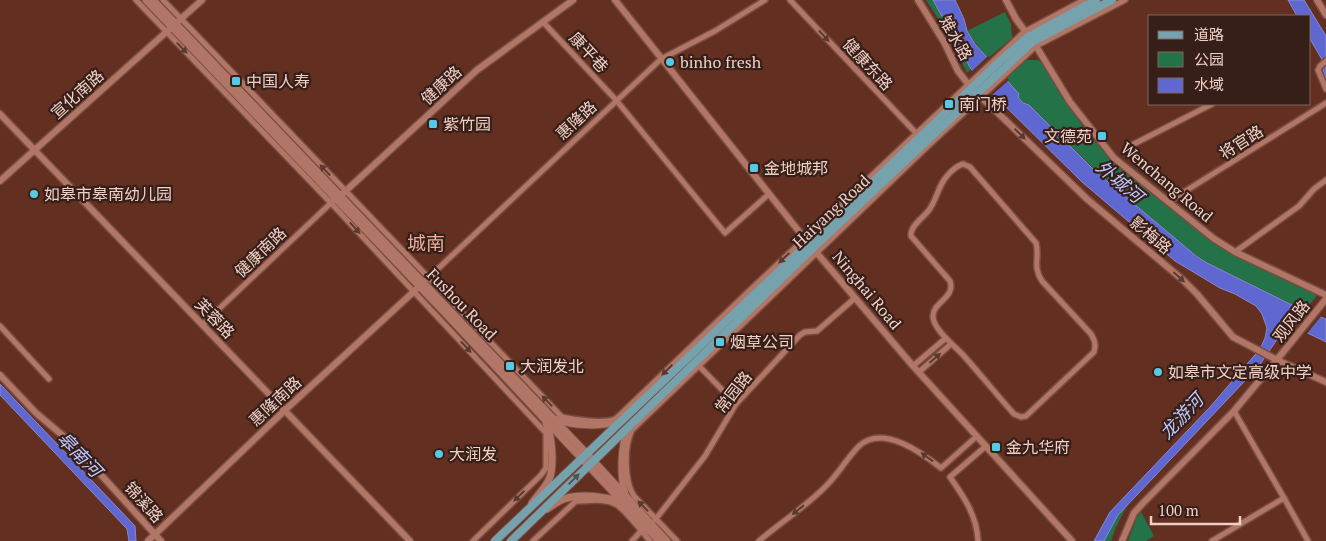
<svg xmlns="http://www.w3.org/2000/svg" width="1326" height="541" font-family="'PT Serif','Noto Sans SC',serif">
<rect width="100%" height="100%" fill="#622f21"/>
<g fill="#237248">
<path d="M926 0H933L971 69 967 73 948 34Z"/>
<path d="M1005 12 1011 24 1012 38 987 59 967 31Z"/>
<path d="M1027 60H1038L1044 65 1087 133 1116 163 1135 180 1228 251 1316 292V297L1304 311 1207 263 1184 247 1095 170 1029 105 1023 103 1018 97V94L1008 83 1007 77 1016 66Z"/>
<path d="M1129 502 1116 527 1111 541H1104L1118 515Z"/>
<path d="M1141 512 1154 536 1146 541H1128L1137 517Z"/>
</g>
<g fill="#5f68d1" stroke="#8a87cd">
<path d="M933 0H955L964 19 967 31 975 44 1019 94 1018 97 1023 103 1029 105 1095 171 1196 256 1207 263 1304 311 1326 319V342L1293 326H1286L1259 366 1118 515 1104 541H1094L1110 512 1210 407 1260 349 1265 338 1267 328 1262 314 1256 306 1235 294 1220 288 1175 261 1082 182 994 95 971 69Z"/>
<path d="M1288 0H1304L1326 36V78L1322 67 1324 63 1310 39V16H1297Z"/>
<path d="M0 384 135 526 136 541H129L127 529 0 395Z"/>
</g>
<g fill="#622f21">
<path d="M988 56 1009 80 992 95 971 72Z"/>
<path d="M1306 309 1322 315 1306 335 1292 329Z"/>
</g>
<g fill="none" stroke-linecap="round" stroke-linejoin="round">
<defs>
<g id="minor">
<path d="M136 0 331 203 546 433V468L541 475 473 541"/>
<path d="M163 0 562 417C575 420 603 424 615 419 618 417 621 414 624 411L748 292 1024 32 1084 0"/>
<path d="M790 0 917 134"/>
<path d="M543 22 616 100 725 233 769 194"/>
<path d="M1326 61 1320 66 1318 70 1326 89"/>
<path d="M1128 147 1212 104"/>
<path d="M963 164 970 167 1036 243C1040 257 1032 266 1042 281L1091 334C1095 341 1096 344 1094 352L1026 416 1021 417 1014 414C997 395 981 375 964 356 955 346 934 330 933 317 932 302 956 298 950 281L911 236C910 226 923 218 929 210 937 199 938 186 947 176 952 170 956 166 963 164Z"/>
<path d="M1168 202 1326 103"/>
<path d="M1235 252 1299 206 1314 189 1326 180"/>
<path d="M426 280 661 59 715 31 765 0"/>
<path d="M203 324 333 201"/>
<path d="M0 326 49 379"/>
<path d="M698 365 736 404"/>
<path d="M913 366 946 338"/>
<path d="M919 372 951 344"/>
<path d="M1234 411 1284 498"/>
<path d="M655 520 705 456 736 404 800 335 805 332 817 331 855 298"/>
<path d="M533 541 576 501C588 501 604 498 615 504 623 507 643 533 650 541"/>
<path d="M632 541 642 530"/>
<path d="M677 541 634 496C624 481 624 446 632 430L928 146 1036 46 1125 0"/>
<path d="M759 541C781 522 807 506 827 485 839 473 847 458 859 446 883 424 922 453 941 468L977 436"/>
<path d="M978 541C977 516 964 497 950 477L986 446"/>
<path d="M1212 541 1284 498 1308 541"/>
</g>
<g id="tertiary">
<path d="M615 0 805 239 913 366 1072 541"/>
<path d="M918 0 944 42 958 71 971 88 998 113 1087 199 1183 280 1197 294 1233 337 1277 360 1326 382"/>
<path d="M1006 0 1016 19 1036 46 1070 102 1114 158 1213 238 1235 252 1326 295"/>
<path d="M1317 0 1326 15"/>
<path d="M0 114 410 541"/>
<path d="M0 181 202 0"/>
<path d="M338 198 477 70 573 0"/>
<path d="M0 375 36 413 74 445 161 541"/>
<path d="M148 541 284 411 422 284"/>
<path d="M1122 541 1134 513 1143 503 1234 411 1284 351 1326 299"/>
</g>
<g id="secondary">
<path d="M146 0 446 314 659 541"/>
<path d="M153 0 588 455 667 541"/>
<path d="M555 419C574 426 601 427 620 421"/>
<path d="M625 494C620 474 621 447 628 428"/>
<path d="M532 503C537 496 547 486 550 477 554 463 552 436 546 423"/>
<path d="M547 509C552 506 558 501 564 499 582 493 603 497 620 501"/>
</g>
<g id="primary">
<path d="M495 541 998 63 1028 37 1096 0"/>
<path d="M511 541 813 248 1032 42 1112 0"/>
</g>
</defs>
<use href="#minor" stroke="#784c40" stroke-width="8"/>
<use href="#tertiary" stroke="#784c40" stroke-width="9"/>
<use href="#secondary" stroke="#784c40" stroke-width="9"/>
<use href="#primary" stroke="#784c40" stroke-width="10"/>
<use href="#minor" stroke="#b17666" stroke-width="5"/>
<use href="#tertiary" stroke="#b17666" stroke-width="6"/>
<use href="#secondary" stroke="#b17666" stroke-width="7"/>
<use href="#primary" stroke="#75a2ac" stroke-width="8"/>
</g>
<defs><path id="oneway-solid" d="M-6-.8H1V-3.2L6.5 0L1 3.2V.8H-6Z" transform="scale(1.25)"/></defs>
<g fill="#5c3930">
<use href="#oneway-solid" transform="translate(824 36) rotate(47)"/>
<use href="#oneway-solid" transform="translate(182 48) rotate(46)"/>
<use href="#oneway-solid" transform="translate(1020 134) rotate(44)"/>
<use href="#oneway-solid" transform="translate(325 170) rotate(-134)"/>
<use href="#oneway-solid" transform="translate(355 228) rotate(47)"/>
<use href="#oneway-solid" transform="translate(784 258) rotate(137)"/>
<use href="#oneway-solid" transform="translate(1179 277) rotate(42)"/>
<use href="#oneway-solid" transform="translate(466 347) rotate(47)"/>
<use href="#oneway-solid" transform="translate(935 358) rotate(-41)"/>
<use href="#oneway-solid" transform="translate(667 370) rotate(136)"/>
<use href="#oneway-solid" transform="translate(547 401) rotate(-134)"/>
<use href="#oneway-solid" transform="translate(927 457) rotate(-144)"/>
<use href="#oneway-solid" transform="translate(519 496) rotate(136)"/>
<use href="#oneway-solid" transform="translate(643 506) rotate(-134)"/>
<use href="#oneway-solid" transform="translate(798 510) rotate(142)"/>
</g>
<use fill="#505354" href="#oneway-solid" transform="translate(574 479) rotate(-45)"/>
<g fill="#58c9e3" stroke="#371f19" stroke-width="2">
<circle cx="670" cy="62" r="5"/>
<rect x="231" y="76" width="10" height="10" rx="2.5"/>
<rect x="944" y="99" width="10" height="10" rx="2.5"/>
<rect x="428" y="119" width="10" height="10" rx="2.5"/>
<rect x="1097" y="131" width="10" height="10" rx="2.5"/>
<rect x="749" y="163" width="10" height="10" rx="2.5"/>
<circle cx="34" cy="194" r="5"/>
<rect x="715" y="337" width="10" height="10" rx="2.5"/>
<rect x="505" y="361" width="10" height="10" rx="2.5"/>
<circle cx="1158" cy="372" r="5"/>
<rect x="991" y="442" width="10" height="10" rx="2.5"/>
<circle cx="439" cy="454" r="5"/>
</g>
<g text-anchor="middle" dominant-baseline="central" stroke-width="4.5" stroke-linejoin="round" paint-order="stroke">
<g font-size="16" fill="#f0cfc5" stroke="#371f19">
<text transform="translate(956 38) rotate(61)">雉水路</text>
<text transform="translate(589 52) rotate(47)">康平巷</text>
<text transform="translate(868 64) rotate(47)">健康东路</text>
<text transform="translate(441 85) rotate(-43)">健康路</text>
<text transform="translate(77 94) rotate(-42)">宣化南路</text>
<text transform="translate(576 120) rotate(-43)">惠隆路</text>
<text transform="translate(1241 142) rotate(-32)">将官路</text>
<text transform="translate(1167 182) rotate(40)">Wenchang Road</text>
<text transform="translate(831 211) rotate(-43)">Haiyang Road</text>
<text transform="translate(1151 235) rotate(40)">影梅路</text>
<text transform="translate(260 252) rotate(-44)">健康南路</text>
<text transform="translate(867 290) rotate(50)">Ninghai Road</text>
<text transform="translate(462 304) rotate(46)">Fushou Road</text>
<text transform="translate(215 318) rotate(46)">芙蓉路</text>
<text transform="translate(1291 321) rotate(-52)">观风路</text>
<text transform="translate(733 392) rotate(-52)">常园路</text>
<text transform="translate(275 401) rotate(-43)">惠隆南路</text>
<text transform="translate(144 502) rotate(48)">锦溪路</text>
</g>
<g font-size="16" fill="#f0cfc5" stroke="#371f19" text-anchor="start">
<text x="680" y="62">binho fresh</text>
<text x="246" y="81">中国人寿</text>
<text x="959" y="104">南门桥</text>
<text x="443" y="124">紫竹园</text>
<text x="1092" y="136" text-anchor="end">文德苑</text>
<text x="764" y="168">金地城邦</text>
<text x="44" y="194">如皋市皋南幼儿园</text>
<text x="730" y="342">烟草公司</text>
<text x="520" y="366">大润发北</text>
<text x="1168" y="372">如皋市文定高级中学</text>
<text x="1006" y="447">金九华府</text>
<text x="449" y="454">大润发</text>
</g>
<g font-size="18" font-style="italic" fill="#bec8fe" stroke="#371f19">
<text transform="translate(1120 181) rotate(40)">外城河</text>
<text transform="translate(1181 416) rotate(-47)">龙游河</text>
<text transform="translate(80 454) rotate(46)">皋南河</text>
</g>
<g font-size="19" fill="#ecad9b" stroke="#371f19">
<text x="426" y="242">城南</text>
</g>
</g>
<rect x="1148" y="15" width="162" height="90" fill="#371f19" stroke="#81655e"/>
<rect x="1158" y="31" width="25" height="8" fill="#75a2ac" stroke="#81655e"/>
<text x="1194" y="40" font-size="15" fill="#f0cfc5">道路</text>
<rect x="1158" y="52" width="25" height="15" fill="#237248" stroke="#81655e"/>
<text x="1194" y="65" font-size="15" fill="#f0cfc5">公园</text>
<rect x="1158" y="78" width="25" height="15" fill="#5f68d1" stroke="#81655e"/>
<text x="1194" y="90" font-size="15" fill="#f0cfc5">水域</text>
<path d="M1151 516v8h89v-8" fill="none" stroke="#f0cfc5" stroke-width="2.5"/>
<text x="1158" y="516" font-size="15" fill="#f0cfc5" stroke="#371f19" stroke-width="4" paint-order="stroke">100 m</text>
</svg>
